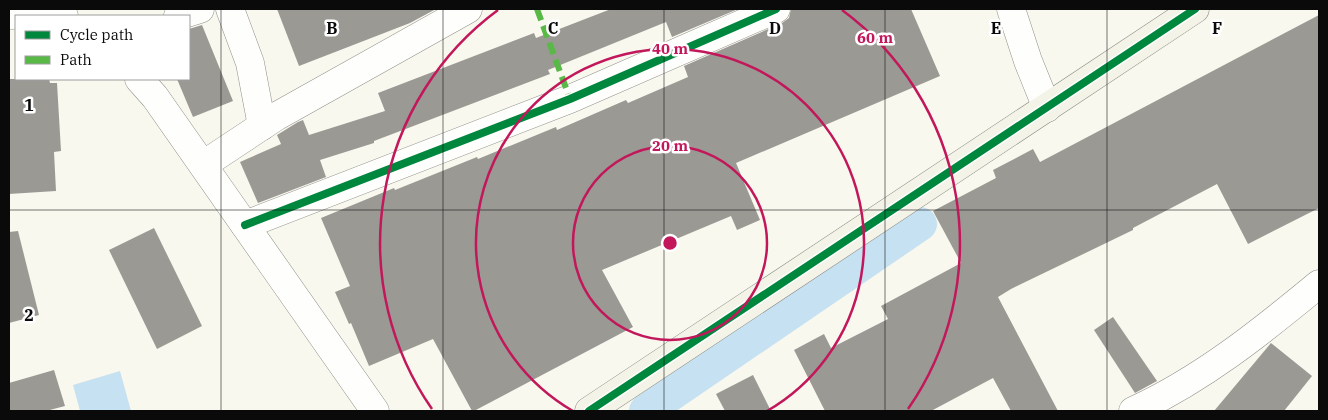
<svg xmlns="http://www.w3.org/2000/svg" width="1328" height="420" font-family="'IBM Plex Serif',serif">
<rect width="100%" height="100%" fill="#f9f8ee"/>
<path fill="#c6e1f1" d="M120 371 131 411H80L73 385Z"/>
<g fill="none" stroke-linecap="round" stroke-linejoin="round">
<path stroke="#c6e1f1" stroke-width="34" d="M646 411 920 224"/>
</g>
<g fill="#9b9994">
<path d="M277 9H436L410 23 299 66Z"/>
<path d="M611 9H738L672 37 666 22 548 70 550 74 374 141V143L320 160 326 177 258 203 240 162 281 144 277 135 298 122 303 120 309 135 385 111 378 93 534 33 536 38Z"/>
<path d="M791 9H911L940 76 736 163 760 220 737 230 731 216 602 270 633 327 474 411H472L433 339 369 366 351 323 349 324 335 292 350 286 321 218 394 188 395 190 477 157 478 159 556 127 557 130 626 100 628 103 688 77 684 66 782 23 789 18Z"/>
<path d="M1319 15V208L1248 244 1217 184 1133 228V230L1011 289 998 297 1058 411H1011L993 378 931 411H825L794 350 824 334 831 348 888 319 881 306 961 263 933 211 996 178 993 170 1033 149 1040 162Z"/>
<path d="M202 25 233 101 193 117 177 79H189V29Z"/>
<path d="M9 79H49L50 83H57L61 151 54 152 56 191 9 194Z"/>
<path d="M154 228 202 326 157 349 109 250Z"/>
<path d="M18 231 39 315 9 323V232Z"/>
<path d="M1113 317 1157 381 1135 393 1094 330Z"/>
<path d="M1271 343 1312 376 1284 411H1214Z"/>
<path d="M54 370 65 406 46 411H9V383Z"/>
<path d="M753 375 771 411H725L716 394Z"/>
</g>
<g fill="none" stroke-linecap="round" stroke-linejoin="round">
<defs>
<g id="street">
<path d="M230 9 250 63 262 126"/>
<path d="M1011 9 1028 61 1047 108"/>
<path d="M9 15 54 14 64 16"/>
<path d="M178 16 200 9"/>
<path d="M139 79 155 97 375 411"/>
<path d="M203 165 277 116 468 9"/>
<path d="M245 225 570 99 776 9"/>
<path d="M1133 411C1201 380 1261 332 1319 284"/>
</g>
<path id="secondary" d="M589 411 1195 9"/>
</defs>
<use href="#street" stroke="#92918d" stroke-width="29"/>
<use href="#secondary" stroke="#888883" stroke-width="29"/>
<use href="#street" stroke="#fefefc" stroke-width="28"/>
<use href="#secondary" stroke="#f3f3e8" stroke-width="28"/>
<path stroke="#58b947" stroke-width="6" stroke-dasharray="12 6" stroke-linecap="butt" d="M537 9 570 99"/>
<defs>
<g id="cycleway">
<path d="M245 225 570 99 776 9"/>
<path d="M589 411 1195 9"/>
</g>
</defs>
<use href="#cycleway" stroke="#fff" stroke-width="11"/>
<use href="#cycleway" stroke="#00873e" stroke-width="8"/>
</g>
<path fill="none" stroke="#0a0a0a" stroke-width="1" stroke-opacity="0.55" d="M221 9V411M443 9V411M664 9V411M885 9V411M1107 9V411M9 210H1319"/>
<g fill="none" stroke="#c2185b" stroke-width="2.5">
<circle cx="670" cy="243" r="97"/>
<path d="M573 411A194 194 0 1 1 767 411"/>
<path d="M432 409A290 290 0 0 1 498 10M842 10A290 290 0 0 1 908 409"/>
</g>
<g font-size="16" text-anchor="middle" font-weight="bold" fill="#0a0a0a" stroke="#fff" stroke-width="5" stroke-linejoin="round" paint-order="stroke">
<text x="332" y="34">B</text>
<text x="553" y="34">C</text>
<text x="775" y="34">D</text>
<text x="996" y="34">E</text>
<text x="1217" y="34">F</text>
<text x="29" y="111">1</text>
<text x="29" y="321">2</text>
</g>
<circle cx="670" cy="243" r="8" fill="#c2185b" stroke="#fff" stroke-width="2.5"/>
<g font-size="15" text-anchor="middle" font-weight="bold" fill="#c2185b" stroke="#fff" stroke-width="5" stroke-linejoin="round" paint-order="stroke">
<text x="875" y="43">60 m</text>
<text x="670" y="54">40 m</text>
<text x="670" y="151">20 m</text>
</g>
<rect width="1328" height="420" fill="none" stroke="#0a0a0a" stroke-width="20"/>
<rect x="15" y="15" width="175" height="65" fill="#ffffff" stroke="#9d9d9d"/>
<rect x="25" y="31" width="25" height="8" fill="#00873e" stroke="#9d9d9d"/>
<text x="60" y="40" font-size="15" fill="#0a0a0a">Cycle path</text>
<rect x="25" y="56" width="25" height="8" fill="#58b947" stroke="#9d9d9d"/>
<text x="60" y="65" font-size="15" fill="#0a0a0a">Path</text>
</svg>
